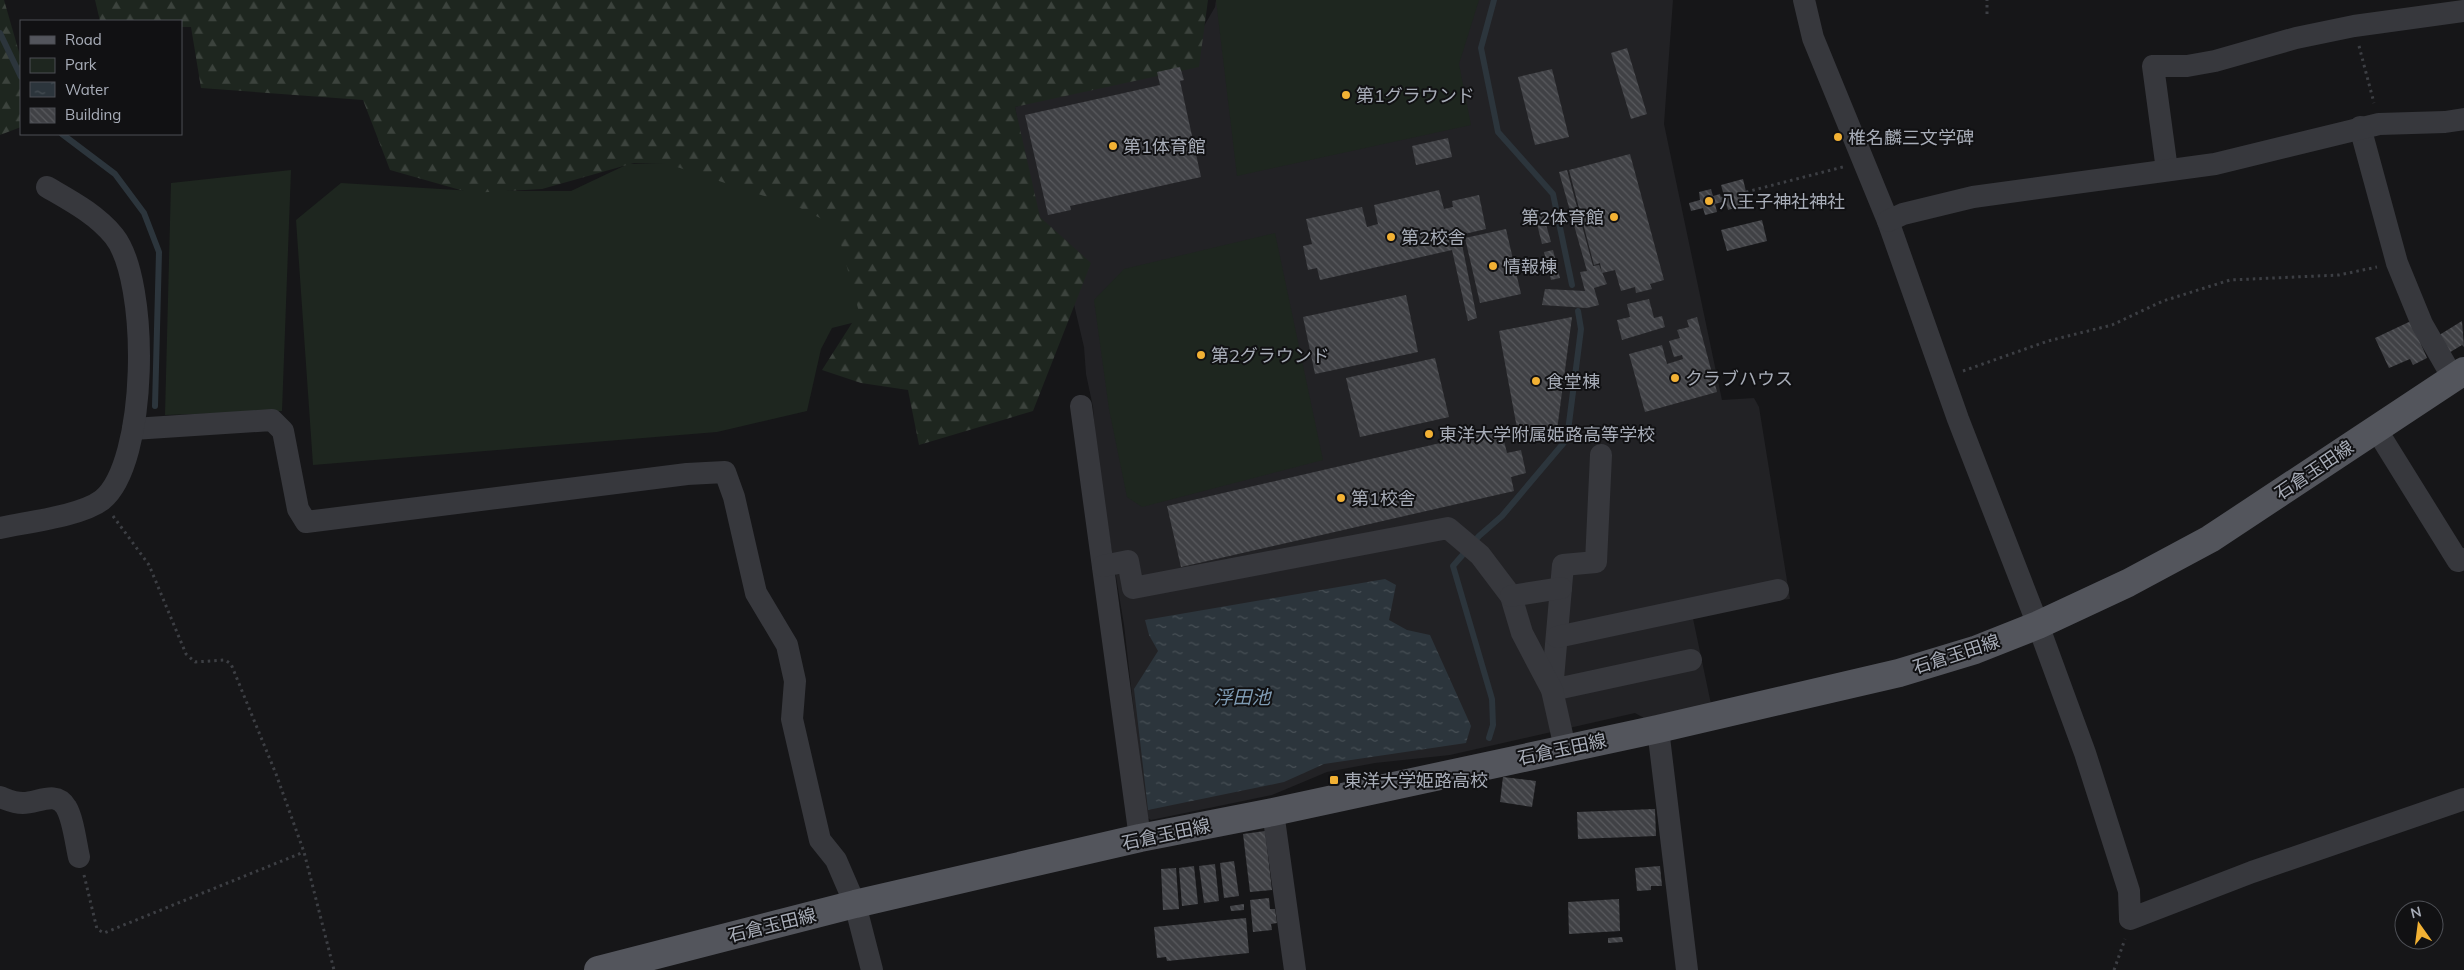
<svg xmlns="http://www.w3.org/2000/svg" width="2464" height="970" font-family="Mulish,'Noto Sans JP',sans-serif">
<defs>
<pattern id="forest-firs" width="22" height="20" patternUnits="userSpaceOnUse" patternTransform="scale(1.25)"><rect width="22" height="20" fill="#1e261f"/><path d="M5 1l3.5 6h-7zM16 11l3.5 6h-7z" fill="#3c433d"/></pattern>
<pattern id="water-ripples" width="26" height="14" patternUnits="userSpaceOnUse" patternTransform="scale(1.25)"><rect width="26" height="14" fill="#2c353c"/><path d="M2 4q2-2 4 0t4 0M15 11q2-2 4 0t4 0" fill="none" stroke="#485056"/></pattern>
<pattern id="building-back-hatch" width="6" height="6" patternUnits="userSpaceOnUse" patternTransform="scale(1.25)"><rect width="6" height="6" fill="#404145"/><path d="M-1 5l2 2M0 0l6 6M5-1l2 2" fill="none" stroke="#595a5e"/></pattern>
</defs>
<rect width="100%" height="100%" fill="#161618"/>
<path fill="#222225" d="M1216 0H1673L1664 124 1722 400 1754 398 1759 407 1790 599 1691 609 1711 704 1644 718 1635 713 1450 755 1375 763 1327 772 1272 795 1151 820 1146 817 1124 625 1097 461 1093 407 1086 374 1084 347 1063 258 1037 225 1015 107 1190 50 1215 7Z"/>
<g fill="#1e261f">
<path d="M1216 0H1479L1459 64 1471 125 1237 176Z"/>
<path d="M675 163 835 215 864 320 832 328 821 349 807 411 717 432 313 465 296 220 341 183 474 191H571L628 164Z"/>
<path d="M291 170 282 411 165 415 171 183Z"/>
<path d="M1275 233 1323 460 1142 507 1127 497 1109 409 1094 300 1124 269Z"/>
</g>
<g fill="url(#forest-firs)">
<path d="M0 0H4L21 59V127L0 135Z"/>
<path d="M95 0H1208L1199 67 1015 107 1040 217 1091 263 1033 411 919 445 908 390 861 383 822 370 859 312 836 226 800 208 668 164 634 163 542 189 471 193 390 170 363 100 201 88 191 27H181V21H100Z"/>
</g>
<path fill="url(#water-ripples)" d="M1385 579 1396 585 1389 620 1407 630 1430 635 1471 726 1466 743 1324 764 1284 782 1148 810 1134 689 1158 651 1149 635 1145 620Z"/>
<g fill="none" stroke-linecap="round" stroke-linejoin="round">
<g stroke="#2c353c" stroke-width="6">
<path d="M1494 0 1481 48 1498 132 1553 194 1572 285"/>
<path d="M0 33 21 77"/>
<path d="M62 134 115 174 144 213 159 252 155 406"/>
<path d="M1489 738 1493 725 1492 699 1453 566 1479 536 1502 516 1567 439 1581 329 1578 311"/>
</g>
</g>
<g fill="url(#building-back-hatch)">
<path d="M1627 48 1647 114 1631 119 1611 53Z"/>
<path d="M1180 67 1184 80 1180 81 1201 177 1070 206 1071 210 1048 215 1025 115 1160 85 1157 72Z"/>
<path d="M1552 69 1569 137 1535 145 1518 77Z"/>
<path d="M1448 138 1452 157 1416 165 1412 146Z"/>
<path d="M1630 154 1664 280 1650 284 1652 289 1636 293 1635 287 1621 291 1615 270 1602 273 1600 263 1594 265 1569 170Z"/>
<path d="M1567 170 1593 266 1599 265 1607 284 1594 288 1599 305 1587 308 1542 305 1545 289 1585 291 1580 272 1587 271 1559 172Z"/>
<path d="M1743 179 1749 204 1728 210 1721 185Z"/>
<path d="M1711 189 1713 196 1720 194 1722 202 1715 204 1717 212 1705 215 1703 208 1691 211 1689 203 1700 200 1699 192Z"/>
<path d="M1439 190 1444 209 1453 207 1452 201 1479 195 1486 229 1460 235 1477 318 1468 321 1452 250 1320 280 1317 268 1308 270 1303 246 1312 244 1306 219 1362 207 1367 227 1378 224 1374 205Z"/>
<path d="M1543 214 1551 242 1542 244 1535 216Z"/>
<path d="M1762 220 1767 241 1727 251 1721 230Z"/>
<path d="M1506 229 1521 294 1480 303 1465 238Z"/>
<path d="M1553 250 1560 278 1551 280 1544 252Z"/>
<path d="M1406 295 1418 352 1315 374 1303 317Z"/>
<path d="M1649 299 1654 318 1662 316 1665 327 1622 340 1617 320 1630 317 1627 304Z"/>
<path d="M1572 317 1557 430 1519 439 1499 331Z"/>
<path d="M1697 317 1717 392 1645 412 1629 354 1662 345 1667 364 1683 359 1682 355 1674 357 1669 341 1680 338 1677 330 1689 327 1687 320Z"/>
<path d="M2411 321 2427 358 2413 365 2410 359 2389 368 2375 338Z"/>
<path d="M2462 321 2464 347 2462 345 2447 354 2436 337Z"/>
<path d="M1435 358 1449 417 1360 437 1346 378Z"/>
<path d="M1501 429 1507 453 1521 450 1526 473 1511 477 1514 491 1181 567 1167 506Z"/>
<path d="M1503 777 1536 781 1532 807 1500 802Z"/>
<path d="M1655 809 1656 836 1578 839 1577 812Z"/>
<path d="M1265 831 1272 890 1250 892 1243 834Z"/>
<path d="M1234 861 1239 896 1224 898 1220 863Z"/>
<path d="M1215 864 1219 901 1204 903 1199 866Z"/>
<path d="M1194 866 1198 904 1182 906 1179 868Z"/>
<path d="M1660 866 1662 886H1651V890L1637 891 1635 868Z"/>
<path d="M1176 868 1179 909 1163 910 1161 869Z"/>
<path d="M1269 898 1270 909H1275L1277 923 1271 924 1272 930 1253 932 1250 900Z"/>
<path d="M1619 899 1620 931 1569 934 1568 902Z"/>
<path d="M1244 904V910L1231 911 1230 906Z"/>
<path d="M1246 918 1249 953 1167 961 1166 957 1157 958 1154 927Z"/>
<path d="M1622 937 1623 942 1608 943V938Z"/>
</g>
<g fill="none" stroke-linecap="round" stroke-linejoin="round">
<g stroke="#3d3f44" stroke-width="3" stroke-dasharray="2.5 4" stroke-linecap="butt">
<path d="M1987 14V0"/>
<path d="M2359 46 2374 103"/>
<path d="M1746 192 1843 167"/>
<path d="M1721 199 1724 197"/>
<path d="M1963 371 2048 341 2112 325 2163 301 2230 280 2339 275 2377 267"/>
<path d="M113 516 149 565 186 654 195 662 225 660 231 664 276 774 304 852 334 970"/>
<path d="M84 875 97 929 104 933 304 852"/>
<path d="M2114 970 2125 939"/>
</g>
<g stroke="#37383d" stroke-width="22">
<path d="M1804 0 1813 38 1888 221 1958 419 2038 625 2085 753 2129 891 2130 919 2252 872 2464 799"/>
<path d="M2360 127 2397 263 2422 324 2453 378"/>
<path d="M2167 170 2153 66H2187L2215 61 2296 38 2354 26 2464 11"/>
<path d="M1888 221 1903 214 1973 197 2215 164 2379 124 2445 122 2464 119"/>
<path d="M1081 406 1140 838"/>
<path d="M133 429 272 420 283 431 298 509 306 522 687 474 725 472 734 497 756 593 787 645 795 681 792 719 820 840 836 860 855 904 872 970"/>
<path d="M2376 429 2458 561 2464 559"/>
<path d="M1601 455 1596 562 1563 565 1552 690 1691 660"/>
<path d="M0 528C27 522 81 516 102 500 148 463 150 281 114 236 96 214 71 201 47 187"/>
<path d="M1103 566 1128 561 1133 588 1448 528 1480 555 1511 596 1522 633 1552 690 1565 748"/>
<path d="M1511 596 1561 588"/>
<path d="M1557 637 1778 590"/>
<path d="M1658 729 1687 970"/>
<path d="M0 797C8 800 14 803 23 803 38 803 56 790 66 807 73 818 76 844 79 857"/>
<path d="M1273 812 1295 970"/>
</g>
<path stroke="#53555c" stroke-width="28" d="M598 970 855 904 1140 838 1273 812 1658 729 1899 673 1975 650 2038 625 2128 583 2210 539 2464 371"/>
</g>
<g fill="#f2b134" stroke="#111113" stroke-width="2">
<circle cx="1346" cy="95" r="5"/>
<circle cx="1838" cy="137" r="5"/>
<circle cx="1113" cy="146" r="5"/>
<circle cx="1709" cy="201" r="5"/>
<circle cx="1614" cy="217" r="5"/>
<circle cx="1391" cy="237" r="5"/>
<circle cx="1493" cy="266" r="5"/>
<circle cx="1201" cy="355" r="5"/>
<circle cx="1675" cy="378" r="5"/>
<circle cx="1536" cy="381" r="5"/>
<circle cx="1429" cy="434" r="5"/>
<circle cx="1341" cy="498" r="5"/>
<rect x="1329" y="775" width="10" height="10" rx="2.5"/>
</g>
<g text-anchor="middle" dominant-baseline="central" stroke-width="4" stroke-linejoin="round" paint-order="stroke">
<g font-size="18" fill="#a8adb8" stroke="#111113" text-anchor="start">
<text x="1356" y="95">第1グラウンド</text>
<text x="1848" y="137">椎名麟三文学碑</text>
<text x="1123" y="146">第1体育館</text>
<text x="1719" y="201">八王子神社神社</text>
<text x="1604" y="217" text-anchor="end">第2体育館</text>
<text x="1401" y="237">第2校舎</text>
<text x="1503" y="266">情報棟</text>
<text x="1211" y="355">第2グラウンド</text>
<text x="1685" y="378">クラブハウス</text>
<text x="1546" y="381">食堂棟</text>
<text x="1439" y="434">東洋大学附属姫路高等学校</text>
<text x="1351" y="498">第1校舎</text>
<text x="1344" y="780">東洋大学姫路高校</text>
</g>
<g font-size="18" fill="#a8adb8" stroke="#111113">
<text transform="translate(2314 470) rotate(-34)">石倉玉田線</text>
<text transform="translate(1956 654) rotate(-18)">石倉玉田線</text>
<text transform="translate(1562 749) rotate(-12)">石倉玉田線</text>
<text transform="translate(1166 834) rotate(-12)">石倉玉田線</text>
<text transform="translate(772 925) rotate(-14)">石倉玉田線</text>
</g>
<g font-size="19" font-style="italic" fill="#7f9bb3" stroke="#111113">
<text x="1242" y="697">浮田池</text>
</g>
</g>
<rect x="20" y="20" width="162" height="115" fill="#111113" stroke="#4d4f55"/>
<rect x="30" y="36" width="25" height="8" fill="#53555c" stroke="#4d4f55"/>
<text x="65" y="45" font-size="15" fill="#a8adb8">Road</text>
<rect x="30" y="58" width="25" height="15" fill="#1e261f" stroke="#4d4f55"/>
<text x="65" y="70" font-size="15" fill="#a8adb8">Park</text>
<rect x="30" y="82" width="25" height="15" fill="url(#water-ripples)" stroke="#4d4f55"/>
<text x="65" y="95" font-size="15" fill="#a8adb8">Water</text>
<rect x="30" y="108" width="25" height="15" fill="url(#building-back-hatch)" stroke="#4d4f55"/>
<text x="65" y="120" font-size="15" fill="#a8adb8">Building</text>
<g transform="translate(2419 925) rotate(346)"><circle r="24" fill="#111113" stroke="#4d4f55"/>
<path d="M0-4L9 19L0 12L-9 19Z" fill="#f2b134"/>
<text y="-8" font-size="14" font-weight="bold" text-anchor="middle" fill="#a8adb8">N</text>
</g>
</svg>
